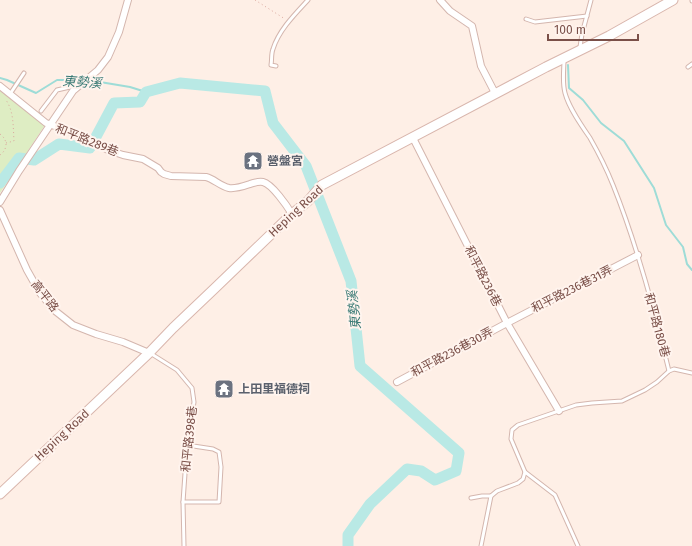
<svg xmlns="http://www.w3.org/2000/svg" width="692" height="546" font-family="'Fira Sans','Noto Sans TC',sans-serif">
<rect width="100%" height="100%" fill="#feefe6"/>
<path fill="#deedc3" d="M0 90 45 125 0 193Z"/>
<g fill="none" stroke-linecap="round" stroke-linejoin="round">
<g stroke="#9edcd7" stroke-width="2">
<path d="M568 65 569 88 583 100 601 123 624 141 654 188 666 225 683 247 687 264 692 270"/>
<path d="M0 78 7 80 36 93 57 80H84"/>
<path d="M88 80 130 87 146 92"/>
</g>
<path stroke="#b9e9e5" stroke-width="11" d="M0 183 19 158 34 160 59 144 90 148 114 103 140 102 146 92 180 83 265 91 273 123 306 166 351 281 360 366 459 453 456 471 435 480 421 471 407 469 370 504 348 535V546"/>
<defs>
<g id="lane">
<path d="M692 0V1"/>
<path d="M526 19 535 22 587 16"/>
<path d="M580 47 582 34 591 0"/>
<path d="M564 59C564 71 562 82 565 93 569 108 581 125 590 138 598 152 607 170 613 185 637 245 654 308 669 371"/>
<path d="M276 66 271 65C272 60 271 54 273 49 279 30 295 14 308 0"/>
<path d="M688 67 692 64"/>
<path d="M10 94 24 73"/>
<path d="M41 111 57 90 70 87H77"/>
<path d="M150 353 177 370 192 388 194 402 187 445 183 502 184 546"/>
<path d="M525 472 555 495 578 546"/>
<path d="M471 498 482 496H491"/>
<path d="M183 502H219L221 467 219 452 213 449 187 445"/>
<path d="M481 546 491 496 497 491 518 483 523 479 525 472 511 439 512 430 518 425 576 405 592 403 622 401 645 390 657 382 669 371 674 369 692 373"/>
</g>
<g id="street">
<path d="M440 0 450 11 472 26 481 66 495 93"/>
<path d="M0 86 46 123 77 134 108 150 123 155 143 159 158 168 161 172 164 174 171 176 206 177C214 179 220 186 229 188 236 189 244 186 250 184 254 183 258 181 263 182 272 184 287 206 292 214"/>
<path d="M413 138 507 323 559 411"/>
<path d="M0 202 19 171 73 91 98 70 108 57 119 32 128 0"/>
<path d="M0 210 27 270 40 293 54 310 73 325 96 334 123 342 149 353"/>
<path d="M397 382 507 323 638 255"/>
</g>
<path id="secondary" d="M0 494 149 353 173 328 214 289 292 214 308 201 322 185 546 67 609 36 673 0"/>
</defs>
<use href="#lane" stroke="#d4b6ae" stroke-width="5"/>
<use href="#street" stroke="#d4b6ae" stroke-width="8"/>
<use href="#secondary" stroke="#d9b6ad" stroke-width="11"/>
<g stroke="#dba89e" stroke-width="1" stroke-dasharray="1 3" stroke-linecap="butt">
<path d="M255 0 285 19"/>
<path d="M0 134C8 140 8 149 0 155"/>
<path d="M6 143 14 141C13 126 14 112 6 100"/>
</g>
<use href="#lane" stroke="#fff" stroke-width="3"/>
<use href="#street" stroke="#fff" stroke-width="6"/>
<use href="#secondary" stroke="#fff" stroke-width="9"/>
</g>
<defs>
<symbol id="temple-square" viewBox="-11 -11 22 22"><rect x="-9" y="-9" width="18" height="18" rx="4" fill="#6b7280" stroke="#fff4ee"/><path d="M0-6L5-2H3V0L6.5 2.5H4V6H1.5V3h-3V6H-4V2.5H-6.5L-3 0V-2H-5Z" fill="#fff"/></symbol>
</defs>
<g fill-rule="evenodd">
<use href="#temple-square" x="242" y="150" width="22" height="22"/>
<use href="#temple-square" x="213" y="378" width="22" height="22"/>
</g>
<g text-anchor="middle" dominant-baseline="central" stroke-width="4" stroke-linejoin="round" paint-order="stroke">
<g font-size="12" fill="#7a4f48" stroke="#fff4ee">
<text transform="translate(87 140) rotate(22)">和平路289巷</text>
<text transform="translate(296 211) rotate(-43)">Heping Road</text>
<text transform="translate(483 276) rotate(63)">和平路236巷</text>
<text transform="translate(572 289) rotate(-27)">和平路236巷31弄</text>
<text transform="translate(45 296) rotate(52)">高平路</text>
<text transform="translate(657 325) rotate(75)">和平路180巷</text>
<text transform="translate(452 352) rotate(-28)">和平路236巷30弄</text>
<text transform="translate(62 435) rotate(-43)">Heping Road</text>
<text transform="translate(189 439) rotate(-84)">和平路398巷</text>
</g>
<g font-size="12" font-weight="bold" fill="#5b616d" stroke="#fff4ee" text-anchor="start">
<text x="267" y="161">營盤宮</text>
<text x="238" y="389">上田里福德祠</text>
</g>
<g font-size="13" font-style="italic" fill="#387974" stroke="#fff4ee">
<text transform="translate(82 82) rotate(4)">東勢溪</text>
<text transform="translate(354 310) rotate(-96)">東勢溪</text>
</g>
</g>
<path d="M548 34v6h90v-6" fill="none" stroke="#7a4f48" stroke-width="2"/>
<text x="554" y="34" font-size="12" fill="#7a4f48" stroke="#fff4ee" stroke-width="3" paint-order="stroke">100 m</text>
</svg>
